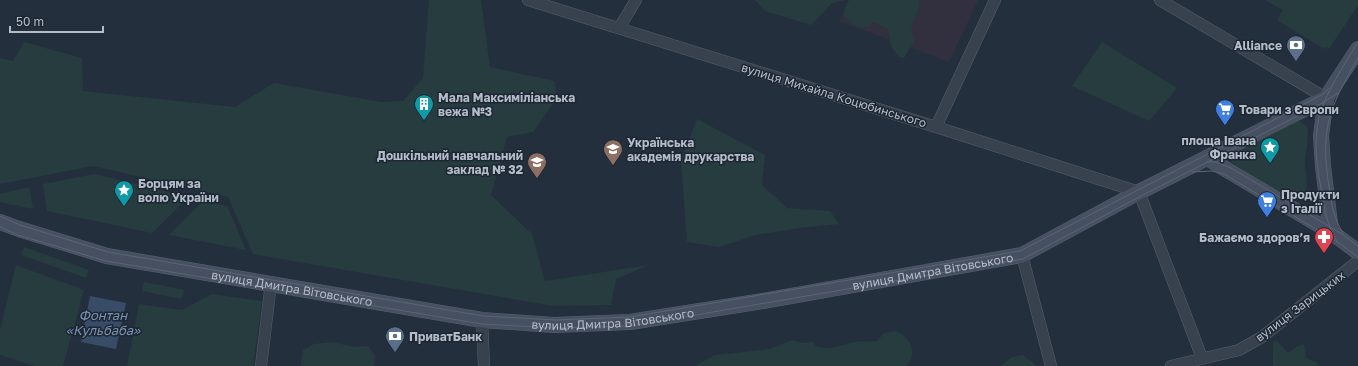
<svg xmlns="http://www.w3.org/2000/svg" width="1358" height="366" font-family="'Golos Text',sans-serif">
<rect width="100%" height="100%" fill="#242f3e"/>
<path fill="#32303f" d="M850 0H978L949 62 839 21Z"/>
<g fill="#263c3f">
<path d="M429 0H481L490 67 554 81 557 98 533 132 507 137 491 195 532 234 545 281 649 265 616 279 611 305 553 306 253 254 228 197 93 166 0 184V58L13 61 24 42 82 58 83 91 235 107 274 83 381 102 403 101 423 78Z"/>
<path d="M755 0H845L832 3 811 25 765 11Z"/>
<path d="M849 0H918L920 3 911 29 914 41 904 58 899 57 891 46 888 29 874 22 867 27 859 28 844 16 845 7Z"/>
<path d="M1265 0H1358V5L1329 49 1326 47 1324 49 1277 20 1283 10Z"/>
<path d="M1102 42 1177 88 1149 121 1072 86Z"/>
<path d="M697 119 765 155 762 185 787 208 830 211 839 224 799 228 756 235 719 247 687 242 681 161Z"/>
<path d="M1300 121 1307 126C1310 138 1305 151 1305 164 1305 172 1309 184 1305 192 1302 199 1293 199 1286 198L1231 162 1233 154 1236 151 1293 122Z"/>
<path d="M95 174 189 197 152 233 47 211 43 184Z"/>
<path d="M29 187 33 209 0 202V194Z"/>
<path d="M203 201 227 206 246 250 169 235Z"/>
<path d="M24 247 89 270 86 278 21 255Z"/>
<path d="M16 265 84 290 63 366H35L0 355V330Z"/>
<path d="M144 282 184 290 182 299 142 291Z"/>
<path d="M212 294 262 301 253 366H127L139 304 182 310Z"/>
<path d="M895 331C910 335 919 355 906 366H695L715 355 770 349 792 340 802 343 813 342 817 347C835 350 839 345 855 342 862 341 870 342 877 341L884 333Z"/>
<path d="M1277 341 1288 353 1296 347 1304 344 1306 358 1317 363 1318 366H1273V342Z"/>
<path d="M332 342 354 347 368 346 375 355 374 366H301L303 350 314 344Z"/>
<path d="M1023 355 1037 366H1001L1012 357Z"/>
</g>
<path fill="#394c67" d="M90 296 126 303 116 349 81 342Z"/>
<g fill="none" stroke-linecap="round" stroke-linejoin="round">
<defs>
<g id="minor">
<path d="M528 0 936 127 1139 192 1202 358"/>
<path d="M1160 0 1326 98"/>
<path d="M619 28 636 0"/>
<path d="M936 127 995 0"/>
<path d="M1022 255 1051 366"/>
<path d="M482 320 484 366"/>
<path d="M261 366 271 283"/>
<path d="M1171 366 1239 350 1262 337 1358 261"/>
</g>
<g id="secondary">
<path d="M1326 98 1321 136 1323 166 1331 232"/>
<path d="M1207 158 1331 232 1358 252"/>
<path id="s1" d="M0 222 19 229 107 256 482 320 554 325 630 322 763 301 1022 255 1139 192 1326 98 1358 49"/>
</g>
</defs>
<use href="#minor" stroke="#565f6c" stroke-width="12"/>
<use href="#secondary" stroke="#565f6c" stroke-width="16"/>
<use href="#minor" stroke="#38414e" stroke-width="11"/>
<use href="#secondary" stroke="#465061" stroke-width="15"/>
<g stroke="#5a6575" stroke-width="1">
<path d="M1207 162H1216L1231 168 1342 234 1358 246"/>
<path d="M1192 172 1212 171 1224 174 1342 245 1358 257"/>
<path d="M0 216 20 225 108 252 483 316 556 320 630 317 1020 251 1289 112 1323 94 1329 88"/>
<path d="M0 227 18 235 106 261 482 324 554 328 631 326 1023 259 1141 196 1319 105 1338 93"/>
<path d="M1343 233C1334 219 1331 203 1329 187 1320 128 1329 108 1358 58"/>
<path d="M1338 243C1326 223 1325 211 1321 188 1307 118 1323 100 1358 42"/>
</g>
</g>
<defs>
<symbol id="bank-pin" viewBox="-11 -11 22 30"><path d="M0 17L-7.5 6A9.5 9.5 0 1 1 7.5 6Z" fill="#5c6f8a" stroke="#1d2633"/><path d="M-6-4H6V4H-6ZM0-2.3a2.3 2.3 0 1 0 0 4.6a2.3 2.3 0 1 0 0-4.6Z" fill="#fff"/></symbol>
<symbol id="building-pin" viewBox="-11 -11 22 30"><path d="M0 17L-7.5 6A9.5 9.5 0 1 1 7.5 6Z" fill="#0f9aa8" stroke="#1d2633"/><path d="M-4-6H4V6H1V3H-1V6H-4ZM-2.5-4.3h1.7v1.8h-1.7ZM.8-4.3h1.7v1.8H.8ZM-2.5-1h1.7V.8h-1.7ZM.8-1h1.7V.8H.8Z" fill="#fff"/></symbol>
<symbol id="supermarket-pin" viewBox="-11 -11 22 30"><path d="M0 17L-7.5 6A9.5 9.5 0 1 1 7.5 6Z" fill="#3f7fe0" stroke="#1d2633"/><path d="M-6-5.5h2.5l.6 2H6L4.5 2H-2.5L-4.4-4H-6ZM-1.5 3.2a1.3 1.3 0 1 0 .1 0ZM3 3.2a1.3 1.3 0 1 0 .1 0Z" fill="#fff"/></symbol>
<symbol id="sight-pin" viewBox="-11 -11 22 30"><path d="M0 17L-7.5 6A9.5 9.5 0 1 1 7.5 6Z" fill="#0f9aa8" stroke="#1d2633"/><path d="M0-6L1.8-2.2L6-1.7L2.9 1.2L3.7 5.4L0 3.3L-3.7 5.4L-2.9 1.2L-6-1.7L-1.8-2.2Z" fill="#fff"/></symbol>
<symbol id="university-pin" viewBox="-11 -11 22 30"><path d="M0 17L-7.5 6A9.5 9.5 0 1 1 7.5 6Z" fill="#8d6e63" stroke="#1d2633"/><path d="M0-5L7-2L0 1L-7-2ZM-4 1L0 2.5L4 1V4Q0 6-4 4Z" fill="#fff"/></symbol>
<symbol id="school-pin" viewBox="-11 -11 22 30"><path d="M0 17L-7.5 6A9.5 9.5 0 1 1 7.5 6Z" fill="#8d6e63" stroke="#1d2633"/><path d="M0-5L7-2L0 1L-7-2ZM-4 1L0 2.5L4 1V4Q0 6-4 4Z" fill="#fff"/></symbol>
<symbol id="pharmacy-pin" viewBox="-11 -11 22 30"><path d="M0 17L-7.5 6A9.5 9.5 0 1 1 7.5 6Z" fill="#e0444e" stroke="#1d2633"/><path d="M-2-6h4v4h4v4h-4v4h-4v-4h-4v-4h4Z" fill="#fff"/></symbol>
</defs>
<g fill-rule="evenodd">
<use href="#bank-pin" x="1285" y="34" width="22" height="30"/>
<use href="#building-pin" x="413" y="93" width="22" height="30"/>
<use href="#supermarket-pin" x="1214" y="98" width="22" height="30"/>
<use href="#sight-pin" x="1259" y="136" width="22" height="30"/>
<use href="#university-pin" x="602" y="138" width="22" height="30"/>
<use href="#school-pin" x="526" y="151" width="22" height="30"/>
<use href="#sight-pin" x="113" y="179" width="22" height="30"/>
<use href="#supermarket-pin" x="1256" y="190" width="22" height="30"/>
<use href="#pharmacy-pin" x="1313" y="226" width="22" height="30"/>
<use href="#bank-pin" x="384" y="325" width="22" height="30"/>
</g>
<g text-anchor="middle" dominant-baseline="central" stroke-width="3" stroke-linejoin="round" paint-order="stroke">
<g font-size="12" font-weight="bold" fill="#b4bcc9" stroke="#1d2633" text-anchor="start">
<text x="1282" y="45" text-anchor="end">Alliance</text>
<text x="438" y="97">Мала Максиміліанська<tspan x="438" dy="14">вежа №3</tspan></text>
<text x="1239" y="109">Товари з Європи</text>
<text x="1256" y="140" text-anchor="end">площа Івана<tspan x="1256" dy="14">Франка</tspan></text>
<text x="627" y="142">Українська<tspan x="627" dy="14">академія друкарства</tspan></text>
<text x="523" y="155" text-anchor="end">Дошкільний навчальний<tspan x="523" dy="14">заклад № 32</tspan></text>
<text x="138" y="183">Борцям за<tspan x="138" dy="14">волю України</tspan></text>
<text x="1281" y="194">Продукти<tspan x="1281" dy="14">з Італії</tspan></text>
<text x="1310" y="237" text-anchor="end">Бажаємо здоровʼя</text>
<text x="409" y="336">ПриватБанк</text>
</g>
<g font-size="12" fill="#b4bcc9" stroke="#1d2633">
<text transform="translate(834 95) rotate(17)">вулиця Михайла Коцюбинського</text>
<text stroke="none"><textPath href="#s1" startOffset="948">вулиця Дмитра Вітовського</textPath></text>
<text stroke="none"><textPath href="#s1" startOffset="300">вулиця Дмитра Вітовського</textPath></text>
<text transform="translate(1300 306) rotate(-37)">вулиця Зарицьких</text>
<text stroke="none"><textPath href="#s1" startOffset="624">вулиця Дмитра Вітовського</textPath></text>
</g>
<g font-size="13" font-style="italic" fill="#7c92b1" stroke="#1d2633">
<text x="103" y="315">Фонтан<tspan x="103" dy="15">«Кульбаба»</tspan></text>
</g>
</g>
<path d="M10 26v6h93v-6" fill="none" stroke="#b4bcc9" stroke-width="2"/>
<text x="16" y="26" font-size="12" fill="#b4bcc9" stroke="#1d2633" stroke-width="3" paint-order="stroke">50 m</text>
</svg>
